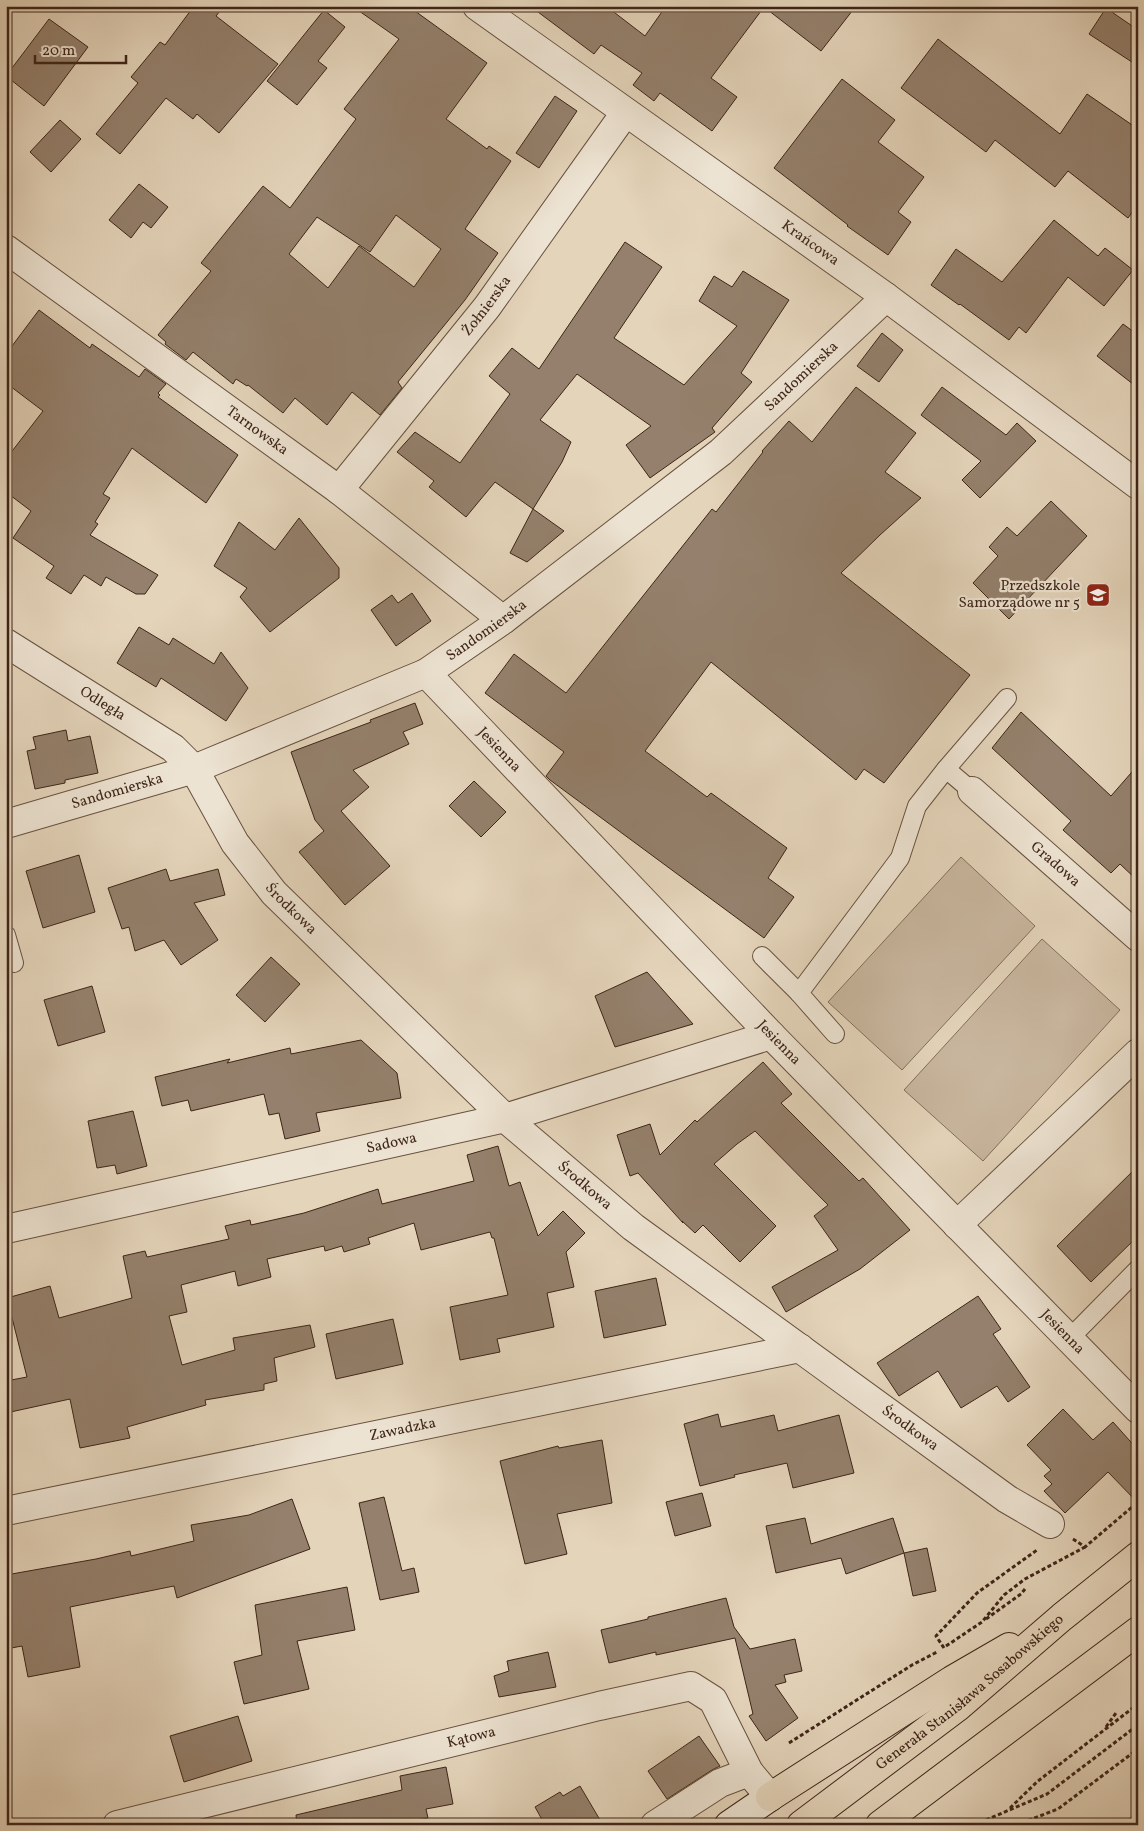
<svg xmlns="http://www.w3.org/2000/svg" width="1144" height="1831" font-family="Vollkorn,serif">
<rect width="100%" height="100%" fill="#e4d4ba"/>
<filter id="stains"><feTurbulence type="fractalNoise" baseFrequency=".004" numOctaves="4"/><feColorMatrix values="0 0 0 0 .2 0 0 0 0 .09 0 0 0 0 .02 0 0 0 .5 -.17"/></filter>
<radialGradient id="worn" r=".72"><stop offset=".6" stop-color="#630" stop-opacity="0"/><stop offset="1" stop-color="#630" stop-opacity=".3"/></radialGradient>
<g fill="#c8b69e" stroke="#836e5b">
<path d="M961 857 1035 926 902 1070 828 1002Z"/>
<path d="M1042 939 1120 1010 983 1161 904 1090Z"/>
</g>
<g fill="#94806c" stroke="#3e2518" fill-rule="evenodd">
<path d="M194 6H224L216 16 278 64 219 133 197 114 193 119 166 98 120 154 96 134 138 83 131 77 160 42 165 45Z"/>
<path d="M352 6H408L487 63 446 119 487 149 489 146 511 161 465 229 498 253 465 300 398 382 402 388 380 415 352 392 327 425 295 398 283 413 248 385 247 386 236 379 233 384 193 352 186 360 165 344 166 342 158 335 211 271 201 263 263 186 290 208 356 119 344 109 399 39ZM396 215 441 249 414 287 359 246 328 288 289 254 317 217 370 252Z"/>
<path d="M530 6H606L645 36 666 6H856L821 51 764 7 711 78 737 97 712 131 660 93 654 101 633 85 642 73 601 45 594 54Z"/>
<path d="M1106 8 1138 30V66L1089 34Z"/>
<path d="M324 10 345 27 318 61 327 68 297 105 267 81Z"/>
<path d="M49 19 88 47 44 106 6 76Z"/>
<path d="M938 39 1060 134 1087 94 1138 129V204L1128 218 1068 171 1055 187 995 140 986 152 901 88Z"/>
<path d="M842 79 895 120 878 142 924 177 898 212 911 222 888 255 847 226 848 225 774 168Z"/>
<path d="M555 96 577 111 539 168 516 153Z"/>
<path d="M60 120 81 139 51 172 30 152Z"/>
<path d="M139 184 168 207 151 228 143 222 131 238 109 220Z"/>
<path d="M1054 220 1098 256 1105 248 1133 270 1104 306 1068 277 1026 333 1019 327 1009 340 960 304 959 305 931 285 956 249 1002 282Z"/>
<path d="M625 242 662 267 614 338 684 385 737 326 699 301 714 276 732 287 743 271 789 300 741 373 752 382 712 428 715 432 650 478 626 445 651 426 577 374 540 420 571 442 562 462 533 509 495 482 466 517 429 487 434 481 397 452 415 432 460 463 510 394 489 376 512 348 539 369Z"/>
<path d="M39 310 90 348 92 344 139 377 145 369 166 384 158 393 160 395 158 397 238 455 206 503 132 448 103 494 110 498 95 522 98 524 90 535 158 575 145 594H136L106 577 101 586 84 575 71 594 46 578 54 566 13 538 31 511 6 492V459L43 411 6 383V354Z"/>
<path d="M1123 324 1138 335V388L1097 356Z"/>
<path d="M882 333 903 350 879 382 857 366Z"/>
<path d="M856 387 916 433 885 472 921 498 880 535 841 573 970 675 884 783 864 769 856 780 711 662 645 751 707 797 711 793 787 848 768 878 794 897 764 938 550 780 546 776 564 752 485 693 514 654 566 693 712 509 716 512 763 452 762 451 789 421 812 442Z"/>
<path d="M942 387 1006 435 1017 423 1036 441 980 498 962 480 981 461 921 415Z"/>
<path d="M1051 501 1087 536 1009 619 973 583 998 556 989 547 1007 527 1017 536Z"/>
<path d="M533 509 564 531 527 562 510 553Z"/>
<path d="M299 518 339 568V578L270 632 240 597 247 588 214 566 239 522 275 550Z"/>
<path d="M412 593 431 621 396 646 371 610 392 595 398 603Z"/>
<path d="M139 627 169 645 173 638 214 664 221 652 248 688 226 721 161 678 156 687 117 663Z"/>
<path d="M415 703 423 724 403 732 409 744 353 770 369 787 341 811 390 866 345 905 299 852 324 831 315 820 291 752 371 722 370 720Z"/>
<path d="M1021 712 1111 796 1138 765V881L1120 864 1111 873 1063 830 1071 821 992 748Z"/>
<path d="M66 730 68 741 90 736 98 773 65 780V783L35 789 27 751 36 749 33 737Z"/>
<path d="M474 781 506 812 481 837 449 806Z"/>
<path d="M79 855 95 912 43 928 26 871Z"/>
<path d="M166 869 170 881 218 869 225 895 194 903 218 940 181 965 164 940 135 951 129 927 122 929 108 888Z"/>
<path d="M271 957 300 984 265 1022 236 995Z"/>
<path d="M647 972 693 1024 615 1047 595 996Z"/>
<path d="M92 986 105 1032 58 1046 44 1000Z"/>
<path d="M361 1040 397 1073 401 1098 316 1113 320 1131 285 1139 279 1113 269 1115 264 1094 191 1111 188 1100 162 1106 155 1077 230 1059 227 1063 290 1048 291 1054Z"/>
<path d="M763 1062 792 1094 781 1103 859 1181 863 1178 910 1230 860 1269 786 1312 772 1287 838 1250 814 1216 828 1205 755 1131 737 1144 714 1164 776 1226 740 1262 703 1225 695 1233 682 1221 683 1223 638 1173 630 1176 617 1135 650 1124 660 1155 695 1120 697 1122Z"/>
<path d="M133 1111 147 1166 117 1174 115 1165 97 1168 88 1121Z"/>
<path d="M498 1146 509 1186 520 1182 538 1236 563 1211 585 1233 566 1252 574 1287 547 1293 554 1327 497 1339 500 1352 460 1360 450 1307 508 1295 494 1238H492L490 1232 421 1250 414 1223 368 1238 370 1244 344 1252 342 1246 325 1251 324 1246 267 1259 271 1277 238 1286 235 1271 181 1285 187 1312 169 1316 182 1365 235 1350 233 1338 310 1325 315 1347 274 1358 277 1381 264 1384V1390L205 1400 206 1405 127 1427 130 1438 80 1448 70 1399 6 1413V1381L27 1377 7 1298 50 1286 59 1318 132 1298 123 1256 145 1251 147 1257 229 1239 225 1226 250 1220 251 1225 304 1213 378 1189 382 1204 474 1181 467 1155Z"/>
<path d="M1138 1166V1236L1091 1282 1057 1246Z"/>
<path d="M656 1278 666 1325 604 1338 595 1291Z"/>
<path d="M978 1296 1001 1329 993 1334 1030 1387 1008 1402 997 1386 961 1408 938 1371 899 1396 877 1363Z"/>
<path d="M393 1319 403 1364 336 1379 326 1334Z"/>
<path d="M1063 1409 1093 1440 1113 1422 1138 1450V1503L1108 1472 1065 1513 1044 1491 1052 1484 1044 1476 1051 1470 1027 1445Z"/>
<path d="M718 1414 721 1427 774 1415 778 1431 839 1415 854 1473 793 1488 787 1463 734 1475 735 1477 700 1486 684 1424Z"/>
<path d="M602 1440 612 1503 557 1514 567 1554 525 1564 500 1461 558 1446 559 1448Z"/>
<path d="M702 1493 711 1526 675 1536 666 1502Z"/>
<path d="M384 1497 402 1571 414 1568 419 1592 380 1600 359 1503Z"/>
<path d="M292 1499 310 1549 177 1598 174 1586 70 1607 80 1667 28 1677 22 1646 6 1649V1575L96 1559 130 1551 131 1556 194 1541 191 1525 249 1515Z"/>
<path d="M805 1518 811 1544 893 1518 904 1553 846 1574 841 1558 776 1573 766 1526Z"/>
<path d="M927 1548 936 1591 913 1596 904 1553Z"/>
<path d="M347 1587 355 1630 297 1641 309 1689 244 1704 234 1662 262 1655 255 1605Z"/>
<path d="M726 1598 734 1627 750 1649 795 1639 802 1671 784 1675 786 1682 775 1685 798 1718 766 1741 749 1716 753 1714 735 1638 656 1655V1652L609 1663 601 1630 648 1619V1617Z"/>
<path d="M548 1652 556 1687 499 1697 494 1676 509 1671 507 1661Z"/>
<path d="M238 1716 252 1761 184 1782 170 1736Z"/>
<path d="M699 1736 720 1766 712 1770 667 1799 648 1771Z"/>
<path d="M446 1767 453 1804 426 1809 428 1818 389 1825H297L296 1815 402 1790 400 1776Z"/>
<path d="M580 1786 603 1825H545L535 1807 560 1792 563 1796Z"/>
</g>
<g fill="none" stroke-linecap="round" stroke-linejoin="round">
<defs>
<g id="service">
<path d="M946 769 1007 698"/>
<path d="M6 935 14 963"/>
<path d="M762 956 799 993"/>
<path d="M835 1034 799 993 900 858 917 806 946 769 972 791"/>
<path d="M1070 1338 1138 1269"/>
<path d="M1137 1825H1138"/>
</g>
<g id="minor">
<path id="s1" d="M477 6 886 297 1138 485"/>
<path id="s2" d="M6 249 339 490 503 620"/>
<path id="s3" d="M339 490 487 307 625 113"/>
<path id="s4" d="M6 643 173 748 194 769 235 843 274 893 505 1118 633 1227 1007 1499 1050 1524"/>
<path id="s5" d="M426 673 771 1035 1138 1409"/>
<path id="s6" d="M972 791 1138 937"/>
<path id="s7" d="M6 824 194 769 426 673 503 620 721 452 886 297"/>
<path d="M957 1225 1138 1053"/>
<path id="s8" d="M6 1229 505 1118 771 1035"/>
<path id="s9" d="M6 1511 800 1348"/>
<path id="s10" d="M117 1825 599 1706 691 1686 713 1700 749 1772 770 1797"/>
<path d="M655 1825 720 1783 749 1772"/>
</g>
<path id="secondary" d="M729 1825 770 1797"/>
<g id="trunk">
<path d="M770 1797 952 1680 1009 1647"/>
<path id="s11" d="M801 1825 959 1706 1062 1617 1138 1556"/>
<path d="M880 1825 1138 1631"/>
</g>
</defs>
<use href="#service" stroke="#685140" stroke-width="20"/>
<use href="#minor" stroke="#685140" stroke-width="30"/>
<use href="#secondary" stroke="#3e2518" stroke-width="30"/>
<use href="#trunk" stroke="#3e2518" stroke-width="30"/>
<g stroke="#3e2518" stroke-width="3" stroke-dasharray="4 2.5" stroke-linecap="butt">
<path d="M1073 1539 1085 1547 1138 1502"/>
<path d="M986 1619 1021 1594 1025 1589"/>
<path d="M946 1646 982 1622 1004 1595 1025 1579 1085 1547"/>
<path d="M944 1648 936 1636 977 1593 1037 1550"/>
<path d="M1106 1727 1116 1713"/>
<path d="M789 1743 912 1665 937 1652"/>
<path d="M1010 1808 1038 1781 1138 1704"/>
<path d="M974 1825 1047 1794 1138 1725"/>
<path d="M1016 1825 1058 1809 1138 1749"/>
</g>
<use href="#service" stroke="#ede3d2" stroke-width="18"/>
<use href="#minor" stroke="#ede3d2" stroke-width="28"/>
<use href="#secondary" stroke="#ede3d2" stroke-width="28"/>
<use href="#trunk" stroke="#e4d4ba" stroke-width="28"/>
</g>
<defs>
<symbol id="school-square" viewBox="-11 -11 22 22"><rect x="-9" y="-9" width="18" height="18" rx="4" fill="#8f2418" stroke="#ede3d2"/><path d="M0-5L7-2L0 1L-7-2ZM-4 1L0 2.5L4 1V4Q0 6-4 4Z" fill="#fff"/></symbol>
</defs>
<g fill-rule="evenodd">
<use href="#school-square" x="1084" y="581" width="28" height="28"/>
</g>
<g text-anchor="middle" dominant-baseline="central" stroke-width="4.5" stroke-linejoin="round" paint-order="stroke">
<g font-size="15" fill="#3e2518" stroke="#ede3d2">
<text stroke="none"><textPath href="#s1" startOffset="409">Krańcowa</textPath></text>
<text stroke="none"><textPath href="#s3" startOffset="236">Żołnierska</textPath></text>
<text stroke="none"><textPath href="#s7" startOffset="926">Sandomierska</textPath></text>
<text stroke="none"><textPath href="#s2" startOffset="310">Tarnowska</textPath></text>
<text stroke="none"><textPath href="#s7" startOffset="521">Sandomierska</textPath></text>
<text stroke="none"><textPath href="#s4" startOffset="114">Odległa</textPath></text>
<text stroke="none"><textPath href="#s5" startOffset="106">Jesienna</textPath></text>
<text stroke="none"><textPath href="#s7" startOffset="116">Sandomierska</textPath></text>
<text stroke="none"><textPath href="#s6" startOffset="111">Gradowa</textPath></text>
<text stroke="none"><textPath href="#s4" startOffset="398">Środkowa</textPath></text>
<text stroke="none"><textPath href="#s5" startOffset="511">Jesienna</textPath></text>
<text stroke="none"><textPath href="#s8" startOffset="395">Sadowa</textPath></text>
<text stroke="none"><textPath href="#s4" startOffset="802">Środkowa</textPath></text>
<text stroke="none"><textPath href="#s5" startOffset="916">Jesienna</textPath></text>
<text stroke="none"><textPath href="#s4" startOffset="1208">Środkowa</textPath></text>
<text stroke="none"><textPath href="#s9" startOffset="405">Zawadzka</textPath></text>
<text stroke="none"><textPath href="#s11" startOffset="215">Generała Stanisława Sosabowskiego</textPath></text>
<text stroke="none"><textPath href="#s10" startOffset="365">Kątowa</textPath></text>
</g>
<g font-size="15" fill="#3e2518" stroke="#ede3d2" text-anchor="end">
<text x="1080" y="586">Przedszkole<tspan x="1080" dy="17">Samorządowe nr 5</tspan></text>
</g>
</g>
<rect width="1144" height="1831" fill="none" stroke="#e4d4ba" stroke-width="25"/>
<rect x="8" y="8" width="1129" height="1816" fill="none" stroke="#3e2518" stroke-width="2.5"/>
<rect x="12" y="12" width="1119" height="1806" fill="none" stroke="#3e2518"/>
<path d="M35 55v8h91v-8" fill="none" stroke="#3e2518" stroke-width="2.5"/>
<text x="42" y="55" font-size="15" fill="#3e2518" stroke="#ede3d2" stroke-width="4" paint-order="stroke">20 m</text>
<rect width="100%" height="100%" filter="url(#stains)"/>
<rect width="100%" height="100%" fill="url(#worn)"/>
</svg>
